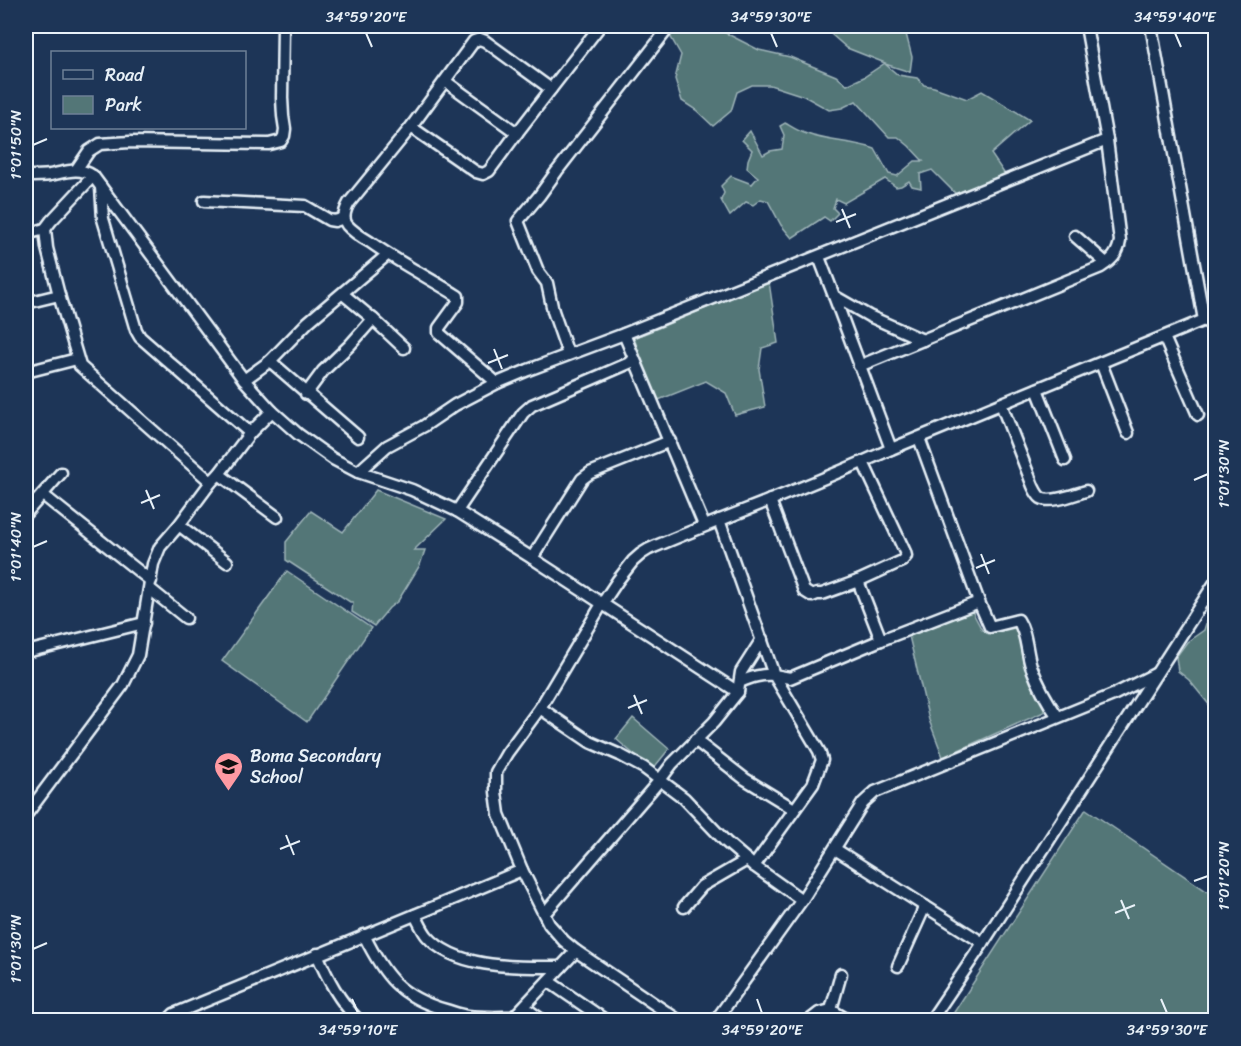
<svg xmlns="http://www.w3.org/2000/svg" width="1241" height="1046" font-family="Sriracha,sans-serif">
<rect width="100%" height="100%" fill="#1d3557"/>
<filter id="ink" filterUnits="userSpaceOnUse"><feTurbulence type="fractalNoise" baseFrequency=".0167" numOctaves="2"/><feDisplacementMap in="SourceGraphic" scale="12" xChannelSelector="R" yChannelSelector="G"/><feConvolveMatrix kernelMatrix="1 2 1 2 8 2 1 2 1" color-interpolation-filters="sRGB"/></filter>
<g filter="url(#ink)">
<g fill="#537677" stroke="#9eb4b8" stroke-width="1.5">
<path d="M676 26H712L759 50 790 57 836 76 847 85 864 77 885 63 847 48 824 28 832 26H904L912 57 910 72 885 64 898 75 917 78 924 85 934 87 967 99 982 91 1030 120 991 154 1006 176 958 196 932 170 920 174 921 188 912 186 909 181 901 186 896 187 885 179 844 203 836 199 833 208 838 213 830 221 824 217 792 238 781 225 768 201 761 199 753 205 746 202 730 216 721 200 724 193 721 186 731 176 752 184 758 177 747 168 748 160 752 150 742 140 750 131 763 155 770 151 782 149 784 135 780 126 785 123C792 127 799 132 807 134 829 142 853 141 875 149L889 174 897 176 915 161H923L909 146 898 137H889L856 101 842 108 829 110 804 96 770 85H752L737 92 731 111 713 126 696 110 682 101 675 79 681 55 669 34Z"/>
<path d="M769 282 778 343 762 348 759 369 765 407 735 415 726 393 706 381 656 401 634 338Z"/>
<path d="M376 490 446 519 414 550H425L420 565 398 601 389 608 374 626 352 612 353 602H350L286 560V542L311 511 343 532Z"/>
<path d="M287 571 371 628 307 722 222 661Z"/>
<path d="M1215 605 1216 711 1215 712 1189 680 1178 671 1176 657 1187 642 1204 630 1209 614Z"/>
<path d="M972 611 982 630 1017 625 1046 711 943 757 929 720 909 636Z"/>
<path d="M633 718 669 749 652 770 616 739Z"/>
<path d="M1086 809 1215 897V1019L1214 1020H949Z"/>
</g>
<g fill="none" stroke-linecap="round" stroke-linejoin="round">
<defs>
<g id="minor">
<path d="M1151 26 1204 320 1216 328"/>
<path d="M445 81 517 133"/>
<path d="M551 89 600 26"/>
<path d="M411 127 476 172 483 174 489 171 517 133 551 89 485 41 480 39 474 41 411 127 349 203C345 210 342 218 347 225 353 232 363 238 370 242 398 262 429 278 458 296V302L439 328V333L497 383"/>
<path d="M76 170 89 151 100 144 130 142 269 144 281 141 284 136 285 129 283 116 282 98 283 26"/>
<path d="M26 176C34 176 42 176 50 175 65 172 80 166 93 176L244 380 272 411 298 434 333 459 358 472 412 490 457 511 532 558 738 692"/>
<path d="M101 187 103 219 136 330 140 337 250 433"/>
<path d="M204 201 305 206 329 220 335 221 344 218"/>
<path d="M26 234 45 229"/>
<path d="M1075 236 1106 263"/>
<path d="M819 257 834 296 891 449"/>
<path d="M343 294 373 319 404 348"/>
<path d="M59 295 47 248 45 229 51 221 93 176"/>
<path d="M834 296 869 316 923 340"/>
<path d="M26 303 59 295 80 366 211 482"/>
<path d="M624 334 704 525"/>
<path d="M1164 337 1198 415"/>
<path d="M568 354 553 311 547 283 538 271 518 221 539 196 557 171 670 26"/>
<path d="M270 361 358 437"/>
<path d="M1101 363 1128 433"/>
<path d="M859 366 1101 267C1112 260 1118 254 1120 241L1107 140"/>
<path d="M26 372 77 359"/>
<path d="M244 380 270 361 308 322 387 255"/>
<path d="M1037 389 1065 460"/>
<path d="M306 394 323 371 350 345 373 319"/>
<path d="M1001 404 1033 486C1035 490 1037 495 1041 498 1051 504 1075 494 1086 491"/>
<path d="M358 472 387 446 424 426 455 405 497 383 528 370 624 334 1107 140 1086 26"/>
<path d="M219 474 277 517"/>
<path d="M43 495 151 581"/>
<path d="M770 500 804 591 812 596 817 594H822L858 581 902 561 906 556 905 552 863 462"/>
<path d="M457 511 523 413 532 405 634 361"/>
<path d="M26 513 61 473"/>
<path d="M719 520 774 675 790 678 881 640 979 602 919 438"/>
<path d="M179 525 227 562"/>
<path d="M532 558 582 479 590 473 670 441"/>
<path d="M858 581 881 640"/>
<path d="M150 589 186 618"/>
<path d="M979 602 990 627 1018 620C1027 634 1026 650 1031 666 1037 682 1048 703 1058 717"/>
<path d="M26 652 144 623"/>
<path d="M740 682C752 677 761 674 774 675L819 751 822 760 813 784 754 866"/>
<path d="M540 708 590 742 620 755 644 768 660 780 672 764 714 722 738 692 741 672 762 639"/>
<path d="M695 740 745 779 794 809"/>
<path d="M26 815 123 685 138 655 153 564 160 547 179 525 211 482 219 474 250 433 272 411"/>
<path d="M835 849 983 943"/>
<path d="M684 907 702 886 747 860"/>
<path d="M544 914 660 780 684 798 726 842 754 866 802 900"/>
<path d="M415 915C419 922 422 930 427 936 456 970 520 967 561 967"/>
<path d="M364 935C384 976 400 997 446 1010 453 1012 461 1015 468 1016 483 1018 499 1017 514 1017"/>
<path d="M317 954C328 980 339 1000 358 1020"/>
<path d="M898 966 925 906"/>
<path d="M548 981 605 1020"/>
<path d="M524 1007 542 1020"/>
<path d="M831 1010 841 974"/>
<path d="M168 1020 174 1014C290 966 407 919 522 870"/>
<path d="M511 1020 576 951"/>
<path d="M678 1020 576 951 564 941 549 924 522 870 499 814 496 792V772L507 753 540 708 602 604 618 580 633 561 641 554 649 549C729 515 812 486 891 449L1204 320 1216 308"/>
<path d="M716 1020 802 900 863 803 875 792 1113 695 1155 674"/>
<path d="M810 1020 819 1013 831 1010 848 1020"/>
<path d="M931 1020 983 943 1216 581"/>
</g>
</defs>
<use href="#minor" stroke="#e8f1f8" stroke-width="15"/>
<use href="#minor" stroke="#1d3557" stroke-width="10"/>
</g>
</g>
<path fill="none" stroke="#e8f1f8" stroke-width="2" d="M366 33 372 47M771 33 777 47M1175 33 1181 47M33 145 47 139M842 209 850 228M836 222 856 214M494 349 502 369M488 363 508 355M1194 480 1208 474M146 490 154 509M141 503 160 495M33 547 47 541M981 554 989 574M976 568 995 560M634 695 642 714M628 708 647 700M286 835 294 855M280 849 300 841M1194 881 1208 876M1121 900 1129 919M1115 913 1135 905M33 949 47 943M352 999 358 1013M757 999 762 1013M1161 999 1167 1013"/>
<defs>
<symbol id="school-pin" viewBox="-11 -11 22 30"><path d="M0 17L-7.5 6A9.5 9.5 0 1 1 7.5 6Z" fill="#ff9aa2" stroke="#1d3557"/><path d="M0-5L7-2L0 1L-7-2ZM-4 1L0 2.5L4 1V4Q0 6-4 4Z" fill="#111"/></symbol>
</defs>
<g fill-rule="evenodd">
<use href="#school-pin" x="212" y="750" width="33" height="45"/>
</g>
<g text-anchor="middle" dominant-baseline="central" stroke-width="4.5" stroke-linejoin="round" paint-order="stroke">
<g font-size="18" fill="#e8f1f8" stroke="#1d3557" text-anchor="start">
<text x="250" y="756">Boma Secondary<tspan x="250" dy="21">School</tspan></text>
</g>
</g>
<rect width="1241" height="1046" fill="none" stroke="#1d3557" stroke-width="66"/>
<rect x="51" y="51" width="195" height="78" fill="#1d3557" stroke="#6e8097" stroke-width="1.5"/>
<rect x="63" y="70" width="30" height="9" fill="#1d3557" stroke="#6e8097" stroke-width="1.5"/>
<text x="105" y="81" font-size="18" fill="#e8f1f8">Road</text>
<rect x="63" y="96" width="30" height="18" fill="#537677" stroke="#6e8097" stroke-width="1.5"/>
<text x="105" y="111" font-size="18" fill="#e8f1f8">Park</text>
<rect x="33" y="33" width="1175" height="980" fill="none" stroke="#e8f1f8" stroke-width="2"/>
<g font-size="15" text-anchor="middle" fill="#e8f1f8">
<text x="366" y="22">34°59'20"E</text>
<text x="771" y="22">34°59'30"E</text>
<text x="1175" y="22">34°59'40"E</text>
<text transform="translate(16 145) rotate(-90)" y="5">1°01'50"N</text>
<text transform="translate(1224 474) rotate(-90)" y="5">1°01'30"N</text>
<text transform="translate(16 547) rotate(-90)" y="5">1°01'40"N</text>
<text transform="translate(1224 876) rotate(-90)" y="5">1°01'20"N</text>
<text transform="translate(16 949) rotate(-90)" y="5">1°01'30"N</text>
<text x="358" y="1035">34°59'10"E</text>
<text x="762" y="1035">34°59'20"E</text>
<text x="1167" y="1035">34°59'30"E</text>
</g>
</svg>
